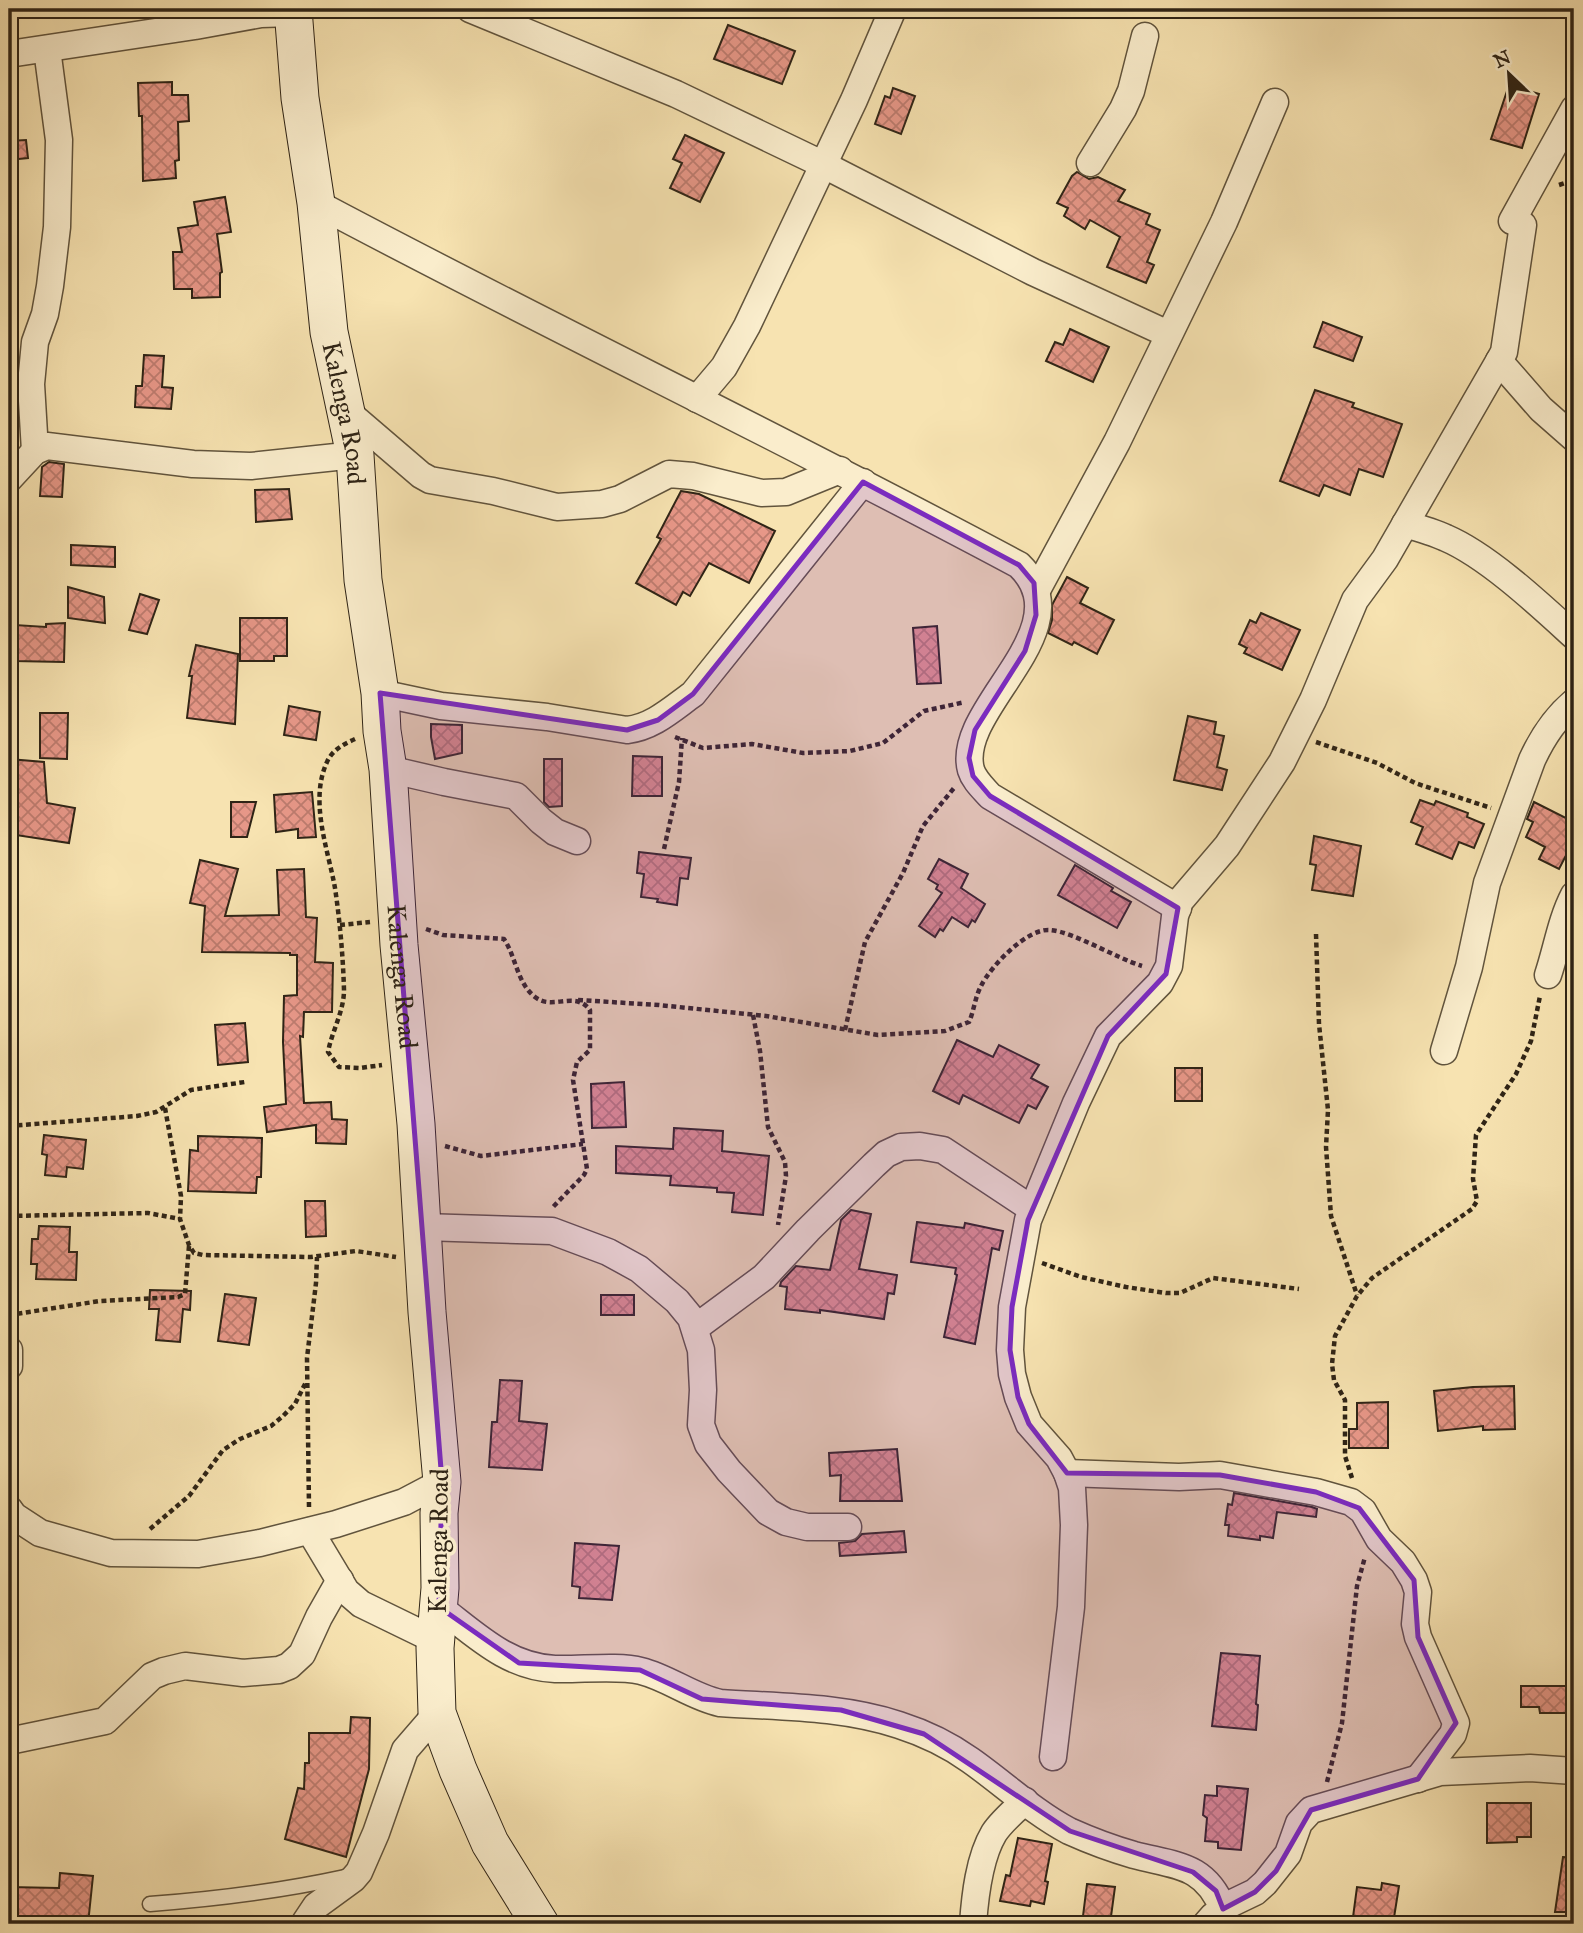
<svg xmlns="http://www.w3.org/2000/svg" width="1583" height="1933" font-family="'IM FELL Great Primer',serif">
<defs>
<pattern id="building-cross-hatch" width="8" height="8" patternUnits="userSpaceOnUse" patternTransform="scale(1.75)"><rect width="8" height="8" fill="#e79788"/><path d="M0 0l8 8M0 8l8-8" fill="none" stroke="#bc7b6e"/></pattern>
</defs>
<rect width="100%" height="100%" fill="#f7e3b1"/>
<filter id="stains"><feTurbulence type="fractalNoise" baseFrequency=".00286" numOctaves="4"/><feColorMatrix values="0 0 0 0 .2 0 0 0 0 .09 0 0 0 0 .02 0 0 0 .5 -.17"/></filter>
<radialGradient id="worn" r=".72"><stop offset=".6" stop-color="#630" stop-opacity="0"/><stop offset="1" stop-color="#630" stop-opacity=".3"/></radialGradient>
<g fill="url(#building-cross-hatch)" stroke="#2f2416" stroke-width="2">
<path d="M728 25 795 51 782 84 714 59Z"/>
<path d="M172 82V95H188L189 121 178 122 179 160 175 161 176 178 143 181 142 116H139L138 83Z"/>
<path d="M1509 85 1539 94 1522 148 1491 139Z"/>
<path d="M893 88 915 96 901 134 875 124 885 96 890 98Z"/>
<path d="M685 135 724 153 700 202 670 188 682 163 673 159Z"/>
<path d="M26 140 28 158 9 160V141Z"/>
<path d="M1077 172 1089 179 1098 177 1125 190 1118 201 1150 214 1146 224 1160 230 1147 262 1154 265 1146 283 1107 267 1120 237 1090 220 1085 229 1064 216 1068 208 1057 203 1072 176Z"/>
<path d="M225 197 231 232 217 234 222 272 220 273V297L192 298V289H174L173 252H182L178 228 198 225 194 202Z"/>
<path d="M1323 322 1362 337 1353 361 1314 347Z"/>
<path d="M1070 329 1109 347 1093 382 1046 361 1055 342 1063 345Z"/>
<path d="M144 355 164 356 162 387 173 388 171 409 135 407 136 386H142Z"/>
<path d="M1315 390 1354 403 1352 407 1402 424 1383 477 1359 469 1350 495 1324 485 1319 496 1280 481Z"/>
<path d="M49 462 64 464 62 497 40 496 42 467Z"/>
<path d="M289 489 292 519 256 522 255 490Z"/>
<path d="M681 491 699 494 775 531 749 583 709 563 690 596 683 592 676 605 636 583 661 539 657 537Z"/>
<path d="M71 545 115 547V567L71 565Z"/>
<path d="M1067 577 1088 588 1080 603 1114 620 1097 654 1074 642 1072 645 1048 633 1052 620V605Z"/>
<path d="M68 587 104 597 105 623 68 618Z"/>
<path d="M140 594 159 600 147 634 129 630Z"/>
<path d="M1261 613 1300 630 1282 670 1244 653 1247 648 1239 644 1250 620 1256 623Z"/>
<path d="M240 618H287V656H274V661H240Z"/>
<path d="M65 623 64 662 14 661 15 625 46 627V624Z"/>
<path d="M937 626 941 683 917 684 913 628Z"/>
<path d="M196 645 238 654 235 724 187 718 192 676H189Z"/>
<path d="M289 706 320 712 316 740 284 735Z"/>
<path d="M40 713H68L67 759 40 758Z"/>
<path d="M1188 716 1216 722 1214 734 1224 736 1217 767 1227 770 1222 790 1174 780Z"/>
<path d="M431 724 462 725V753L435 759 431 737Z"/>
<path d="M633 756 662 757V796H632Z"/>
<path d="M9 759 44 762 47 803 75 808 69 843 9 834Z"/>
<path d="M544 759H562V806L549 807 544 802Z"/>
<path d="M312 792 316 837 298 838V829L276 832 274 795Z"/>
<path d="M1420 800 1434 805 1436 801 1468 813 1467 817 1484 824 1474 848 1459 842 1452 859 1416 844 1423 827 1411 822Z"/>
<path d="M231 802H256L247 837H231Z"/>
<path d="M1534 802 1574 822V840L1559 869 1539 859 1545 847 1526 837 1533 822 1527 819Z"/>
<path d="M1314 836 1361 846 1353 896 1312 890 1316 865 1310 864Z"/>
<path d="M639 852 691 858 688 879 680 878 677 905 657 902 658 899 641 897 644 874 637 873Z"/>
<path d="M939 859 968 874 961 888 985 904 975 922 972 920 968 927 952 917 943 931 940 929 935 937 919 926 942 893 936 889 938 885 928 879Z"/>
<path d="M200 860 238 869 225 916 279 915 277 870 304 869 306 917 317 918 315 962 333 963 332 1012H304L303 1037 300 1036 304 1103 331 1102 332 1119 347 1120 346 1144 316 1143V1125L267 1132 264 1107 286 1104 283 1042 284 996 297 995V955H290V953L202 952 205 906 190 903Z"/>
<path d="M1075 865 1113 888 1111 891 1131 902 1117 928 1058 895Z"/>
<path d="M245 1023 248 1062 218 1065 215 1025Z"/>
<path d="M957 1040 993 1057 999 1045 1039 1065 1031 1078 1048 1087 1036 1109 1028 1105 1019 1123 963 1095 959 1104 933 1091Z"/>
<rect x="1175" y="1068" width="27" height="33"/>
<path d="M624 1082 626 1127 592 1128 591 1084Z"/>
<path d="M674 1128 723 1131 722 1151 769 1156 763 1215 732 1212 734 1193 717 1192V1188L670 1185 671 1176 616 1173V1146L673 1149Z"/>
<path d="M44 1135 86 1140 83 1169 67 1167 66 1177 45 1175 47 1155 42 1154Z"/>
<path d="M198 1136 262 1138 261 1177H257L256 1193 188 1191 190 1150 198 1151Z"/>
<path d="M305 1201H325L326 1236 306 1237Z"/>
<path d="M851 1210 871 1214 859 1269 897 1275 894 1294 888 1293 884 1319 820 1310V1313L785 1309 787 1287 780 1286 781 1282 796 1266 830 1270 841 1220Z"/>
<path d="M917 1222 964 1228 965 1223 1003 1231 999 1250 992 1248 975 1344 944 1337 957 1275 955 1274 956 1268 911 1262Z"/>
<path d="M39 1226 70 1227 69 1252H77L76 1280 36 1279 37 1264H31L32 1239H38Z"/>
<path d="M150 1290 191 1291 190 1310 183 1309 180 1342 156 1340 159 1309H149Z"/>
<path d="M225 1294 256 1298 249 1345 218 1341Z"/>
<rect x="601" y="1295" width="33" height="20"/>
<path d="M500 1380 522 1381 519 1421 547 1424 542 1470 489 1467 492 1422H497Z"/>
<path d="M1514 1386 1515 1429 1483 1430V1426L1438 1431 1434 1391 1473 1387Z"/>
<path d="M1388 1402V1448H1349V1429H1357V1403Z"/>
<path d="M897 1449 902 1501H840L841 1475 830 1476 829 1453Z"/>
<path d="M1234 1493 1312 1507 1317 1509 1316 1517 1277 1512 1273 1538 1260 1536V1540L1228 1536 1229 1525H1225L1228 1504 1232 1505Z"/>
<path d="M904 1531 906 1552 840 1556 839 1543 855 1541 862 1534Z"/>
<path d="M575 1543 619 1546 612 1600 579 1598 580 1587 572 1586Z"/>
<path d="M1221 1653 1260 1656 1256 1704 1258 1705 1256 1730 1212 1726Z"/>
<path d="M1521 1686H1569V1713H1540L1539 1707H1521Z"/>
<path d="M351 1717 370 1718 369 1769 346 1857 285 1839 298 1788 304 1789 305 1763H309V1733H350Z"/>
<path d="M1217 1786 1248 1789 1241 1850 1218 1848V1842L1205 1841 1207 1818 1203 1815 1205 1795 1217 1796Z"/>
<path d="M1487 1803H1531V1837H1517V1842L1487 1843Z"/>
<path d="M1018 1838 1052 1844 1045 1881 1048 1882 1044 1904 1031 1901 1030 1906 1000 1901 1006 1875 1010 1876Z"/>
<path d="M1563 1857 1574 1858V1912H1555Z"/>
<path d="M60 1873 93 1876 88 1924H9V1887L59 1888Z"/>
<path d="M1382 1883 1399 1886 1393 1924H1362L1363 1918 1353 1917 1357 1887 1381 1890Z"/>
<path d="M1087 1884 1115 1887 1110 1924H1082Z"/>
</g>
<g fill="none" stroke-linecap="round" stroke-linejoin="round">
<defs>
<path id="service" d="M150 1904C216 1899 281 1891 345 1877"/>
<g id="minor">
<path d="M470 9 676 94 822 164 1033 272 1168 334"/>
<path d="M9 54 195 26 261 14 293 13"/>
<path d="M1090 163 1123 109 1131 91 1145 36"/>
<path d="M316 203C549 327 786 440 1019 565 1086 630 954 708 971 770 974 780 983 788 990 796L1178 908"/>
<path d="M1512 221 1574 109"/>
<path d="M1499 361 1541 409 1574 438"/>
<path d="M697 399 724 367 747 326 854 100 893 9"/>
<path d="M344 409 421 475 430 480 493 491 557 507 602 504 620 499 669 474 693 476 761 493 786 492 840 470"/>
<path d="M35 451 31 384 35 342 45 314 50 286 57 227 59 140 47 49"/>
<path d="M9 479 35 451 47 446 193 464 251 466 355 455"/>
<path d="M1405 524C1419 528 1433 532 1446 538 1488 556 1540 605 1574 636"/>
<path d="M1037 590 1117 442 1224 222 1275 102"/>
<path d="M380 693 441 706 547 717 627 730C653 727 672 709 693 694L863 482"/>
<path d="M388 769 444 782 516 796 541 821 555 832 577 841"/>
<path d="M1548 975C1557 948 1561 920 1574 895"/>
<path d="M1444 1051 1469 967 1487 883 1532 760C1542 738 1555 718 1574 702"/>
<path d="M423 1227 552 1231 608 1252 639 1269 677 1301 691 1318 701 1350 703 1390 701 1425 708 1444 729 1471 768 1512 786 1522 807 1527H848"/>
<path d="M695 1328 764 1277 808 1230 874 1165 886 1154 901 1147 920 1146 943 1150 1032 1209"/>
<path d="M9 1350V1366"/>
<path d="M1067 1473 1179 1477 1220 1475 1316 1492 1351 1502 1363 1511 1379 1539 1403 1562 1414 1580 1418 1592 1415 1624 1418 1637 1456 1723 1453 1734 1418 1779"/>
<path d="M9 1509 14 1516 40 1533 111 1553 198 1554 260 1543 336 1524 404 1502 442 1482"/>
<path d="M310 1531 346 1591 361 1604 435 1640"/>
<path d="M439 1607C475 1634 507 1667 555 1669 580 1670 618 1665 641 1671 669 1678 692 1697 720 1703 780 1707 841 1706 899 1725 924 1733 949 1745 970 1760 1003 1783 1033 1812 1069 1831 1089 1840 1113 1849 1134 1855 1176 1866 1205 1864 1223 1909"/>
<path d="M9 1741 105 1721 152 1676 164 1671 185 1666 243 1673 279 1670 289 1666 302 1654 319 1617 340 1580"/>
<path d="M1053 1757 1071 1607 1074 1525 1072 1488 1067 1473 1059 1458 1029 1424 1018 1397 1012 1374 1010 1350 1012 1307 1028 1220 1076 1103 1108 1036 1160 983 1169 966 1175 916 1180 901 1227 846 1282 762 1313 700 1355 600 1385 559 1499 361 1504 352 1523 225"/>
<path d="M304 1924 316 1906 353 1879 359 1872 376 1833 405 1750 437 1713"/>
<path d="M973 1924C975 1896 979 1858 994 1833 1002 1821 1014 1811 1025 1801"/>
<path d="M1206 1924 1213 1916 1230 1904 1255 1892 1265 1883 1288 1854 1299 1823 1311 1810 1440 1772 1530 1768 1574 1771"/>
</g>
<g id="secondary">
<path id="s1" d="M293 9 300 98 316 203 329 332 355 455 363 580 380 693 382 731 388 769 399 945 416 1124 427 1312 442 1482 439 1513 440 1588 435 1648 437 1713 458 1770 490 1843 540 1924"/>
</g>
</defs>
<use href="#service" stroke="#61543d" stroke-width="17"/>
<use href="#minor" stroke="#61543d" stroke-width="29"/>
<use href="#secondary" stroke="#2f2416" stroke-width="39"/>
<g stroke="#2f2416" stroke-width="4.5" stroke-dasharray="5 3.5" stroke-linecap="butt">
<path d="M1559 185 1574 180"/>
<path d="M675 737 703 748 752 744 803 753 850 751 883 743 924 711 965 702"/>
<path d="M355 739C344 744 332 750 327 762 309 801 328 849 335 888 340 922 343 956 344 990 344 1011 332 1031 328 1052L339 1067 360 1068 382 1065"/>
<path d="M1316 742 1377 763 1415 783 1491 808"/>
<path d="M664 849 679 782 682 738"/>
<path d="M340 925 370 922"/>
<path d="M426 929 443 935 504 939C516 957 517 983 535 997 552 1011 575 990 590 1010V1050L577 1062 573 1080 587 1169 584 1175 552 1208"/>
<path d="M1316 934 1319 1024 1328 1110 1326 1147 1331 1216 1357 1295"/>
<path d="M578 1000 659 1005 766 1016 878 1035 945 1031 969 1022C974 1011 975 997 981 986 991 966 1027 928 1050 930 1074 932 1116 958 1142 966"/>
<path d="M753 1015 760 1051 768 1127 785 1162 786 1176 778 1225"/>
<path d="M845 1030 865 942 903 873 923 826 954 788"/>
<path d="M165 1108 181 1196 180 1219 189 1245 194 1253 203 1255 311 1257 356 1251 396 1257"/>
<path d="M9 1126 137 1116 156 1112 191 1090 245 1082"/>
<path d="M445 1146 481 1156 583 1144"/>
<path d="M9 1216 148 1213 180 1219"/>
<path d="M1042 1263 1081 1277 1126 1287 1166 1293H1180L1213 1278 1299 1289"/>
<path d="M9 1315 100 1301 178 1297 185 1294 189 1246"/>
<path d="M1352 1478 1345 1456V1400L1334 1380 1332 1364 1335 1336 1357 1296 1372 1278 1472 1209 1477 1201 1473 1179 1476 1135 1516 1074 1531 1041 1540 996"/>
<path d="M309 1507 307 1358 316 1283 317 1257"/>
<path d="M150 1529 189 1496 223 1450 240 1439 271 1426 282 1417 295 1404 306 1382"/>
<path d="M1327 1782 1342 1723 1357 1586 1365 1557"/>
</g>
<use href="#service" stroke="#faedcc" stroke-width="14"/>
<use href="#minor" stroke="#faedcc" stroke-width="26"/>
<use href="#secondary" stroke="#faedcc" stroke-width="37"/>
</g>
<path fill="#7b2cbf" fill-opacity="0.2" stroke="#7b2cbf" stroke-width="5" stroke-linejoin="round" d="M863 482 1019 565 1034 583 1036 615 1025 651 975 730 969 758 973 776 990 796 1178 908 1166 974 1108 1036 1028 1220 1012 1307 1010 1350 1018 1397 1029 1424 1067 1473 1220 1475 1316 1492 1359 1508 1414 1580 1418 1637 1456 1723 1418 1779 1311 1810 1276 1871 1255 1892 1223 1909 1216 1891 1193 1872 1070 1831 924 1734 841 1710 702 1699 640 1670 519 1663 439 1607 442 1482 380 693 627 730 658 720 693 694Z"/>
<g text-anchor="middle" dominant-baseline="central" stroke-width="7" stroke-linejoin="round" paint-order="stroke">
<g font-size="26" fill="#2f2416" stroke="#faedcc">
<text stroke="none"><textPath href="#s1" startOffset="408">Kalenga Road</textPath></text>
<text stroke="none"><textPath href="#s1" startOffset="975">Kalenga Road</textPath></text>
<text transform="translate(438 1541) rotate(-89)">Kalenga Road</text>
</g>
</g>
<rect width="1583" height="1933" fill="none" stroke="#f7e3b1" stroke-width="35"/>
<rect x="10" y="10" width="1562" height="1912" fill="none" stroke="#2f2416" stroke-width="3.5"/>
<rect x="18" y="18" width="1548" height="1898" fill="none" stroke="#2f2416" stroke-width="2"/>
<g transform="translate(1509 74) rotate(335)" stroke="#faedcc" stroke-width="5" paint-order="stroke">
<path d="M0-5L12 26L0 18L-12 26Z" fill="#2f2416"/>
<text y="-10" font-size="19" font-weight="bold" text-anchor="middle" fill="#2f2416">N</text>
</g>
<rect width="100%" height="100%" filter="url(#stains)"/>
<rect width="100%" height="100%" fill="url(#worn)"/>
</svg>
